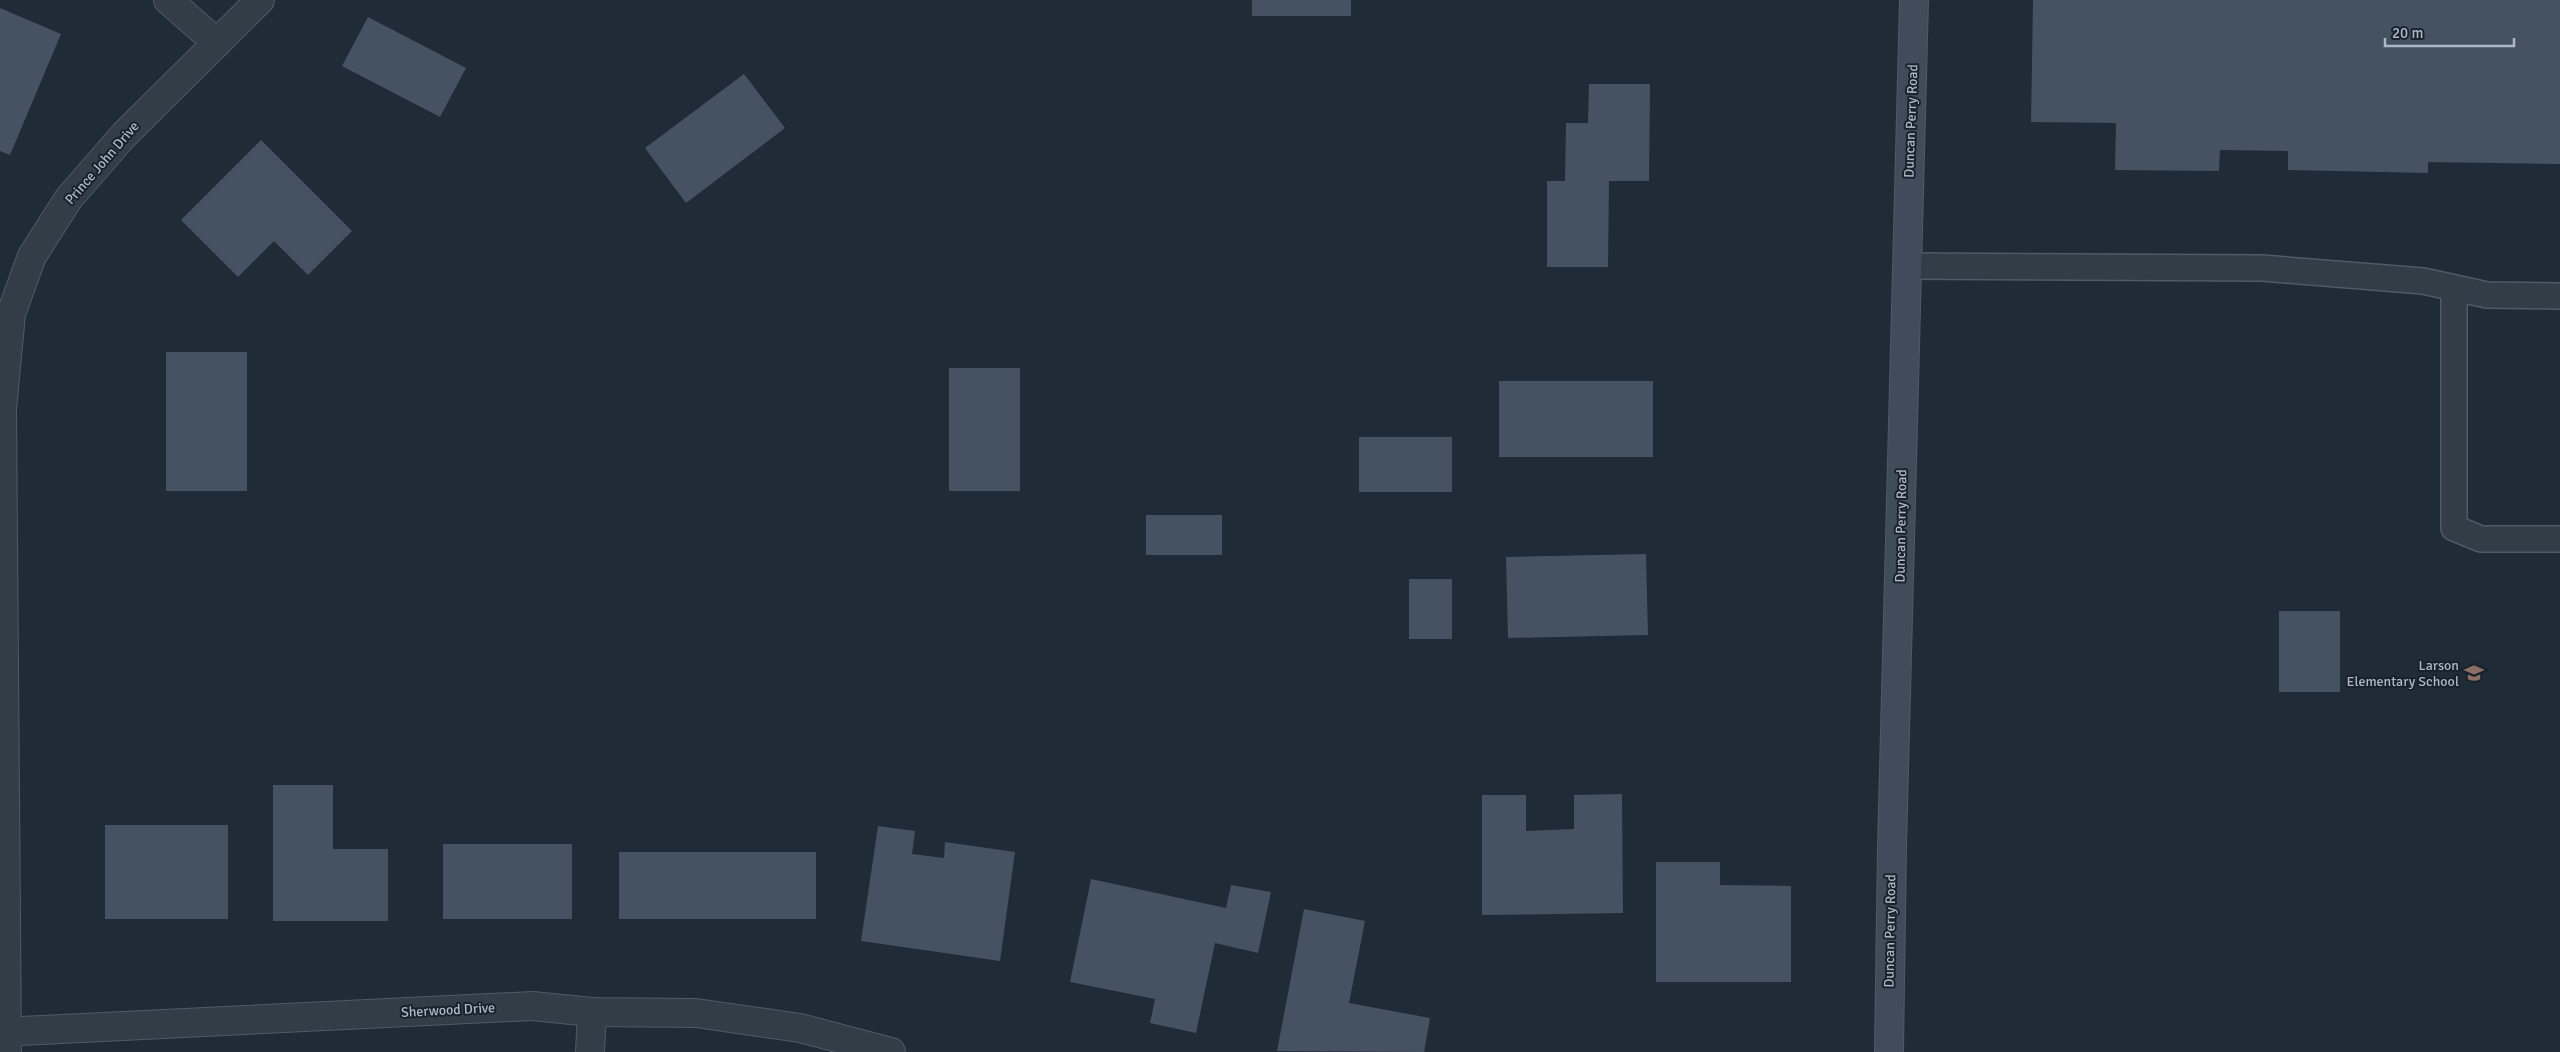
<svg xmlns="http://www.w3.org/2000/svg" width="2560" height="1052" font-family="Signika,sans-serif">
<rect width="100%" height="100%" fill="#1f2b37"/>
<g fill="#455261">
<rect x="1252" y="0" width="99" height="16"/>
<path d="M2033 0H2560V164L2428 162V173L2288 170V151L2220 150 2219 171 2115 170 2116 123 2031 122Z"/>
<path d="M0 8 61 34 10 155 0 151Z"/>
<path d="M368 17 466 68 440 117 342 66Z"/>
<path d="M744 74 785 128 686 203 645 148Z"/>
<path d="M1589 84H1650L1649 181H1609L1608 267H1547V181H1565L1566 123H1588Z"/>
<path d="M261 140 352 231 308 275 274 241 238 277 181 220Z"/>
<rect x="166" y="352" width="81" height="139"/>
<rect x="949" y="368" width="71" height="123"/>
<rect x="1499" y="381" width="154" height="76"/>
<rect x="1359" y="437" width="93" height="55"/>
<rect x="1146" y="515" width="76" height="40"/>
<path d="M1646 554 1648 635 1508 638 1506 557Z"/>
<rect x="1409" y="579" width="43" height="60"/>
<rect x="2279" y="611" width="61" height="81"/>
<path d="M273 785H333V849H388V921H273Z"/>
<path d="M1622 794 1623 913 1482 915V795H1526V831L1574 829V795Z"/>
<rect x="105" y="825" width="123" height="94"/>
<path d="M878 826 915 831 912 854 944 858 945 842 1015 852 1000 961 861 941Z"/>
<rect x="443" y="844" width="129" height="75"/>
<rect x="619" y="852" width="197" height="67"/>
<path d="M1656 862H1720V885L1791 886V982H1656Z"/>
<path d="M1091 879 1226 908 1231 885 1271 892 1258 953 1215 943 1196 1033 1150 1023 1155 999 1070 982Z"/>
<path d="M1304 909 1365 921 1349 1003 1430 1018 1424 1052 1277 1051Z"/>
</g>
<g fill="none" stroke-linecap="round" stroke-linejoin="round">
<defs>
<g id="lane">
<path d="M1907 266 2262 268 2423 281 2487 295 2560 296"/>
<path d="M2454 288V528L2481 539H2560"/>
</g>
<g id="street">
<path d="M168 0 217 43"/>
<path d="M0 1032 532 1006 592 1012 696 1013 800 1028 891 1052"/>
<path d="M7 1052 2 409 11 314 32 256 69 198 124 135 260 0"/>
<path d="M590 1052 592 1012"/>
</g>
<path id="secondary" d="M1889 1052 1892 847 1914 0"/>
</defs>
<use href="#lane" stroke="#505a66" stroke-width="28"/>
<use href="#street" stroke="#505a66" stroke-width="30"/>
<use href="#secondary" stroke="#505a66" stroke-width="30"/>
<use href="#lane" stroke="#333d48" stroke-width="25"/>
<use href="#street" stroke="#333d48" stroke-width="28"/>
<use href="#secondary" stroke="#414c5b" stroke-width="28"/>
</g>
<defs>
<symbol id="school-bare" viewBox="-9 -9 18 18"><path d="M0-5L7-2L0 1L-7-2ZM-4 1L0 2.5L4 1V4Q0 6-4 4Z" fill="#8d6e63" stroke="#18222c" stroke-width="2.5" paint-order="stroke"/></symbol>
</defs>
<g fill-rule="evenodd">
<use href="#school-bare" x="2460" y="659" width="28" height="28"/>
</g>
<g text-anchor="middle" dominant-baseline="central" stroke-width="4" stroke-linejoin="round" paint-order="stroke">
<g font-size="14" fill="#adb7c5" stroke="#18222c">
<text transform="translate(1911 121) rotate(-88)">Duncan Perry Road</text>
<text transform="translate(102 163) rotate(-49)">Prince John Drive</text>
<text transform="translate(1901 526) rotate(-89)">Duncan Perry Road</text>
<text transform="translate(1890 931) rotate(-89)">Duncan Perry Road</text>
<text transform="translate(448 1010) rotate(-3)">Sherwood Drive</text>
</g>
<g font-size="14" fill="#adb7c5" stroke="#18222c" text-anchor="end">
<text x="2459" y="665">Larson<tspan x="2459" dy="16">Elementary School</tspan></text>
</g>
</g>
<path d="M2385 38v8h129v-8" fill="none" stroke="#adb7c5" stroke-width="2.5"/>
<text x="2392" y="38" font-size="15" fill="#adb7c5" stroke="#18222c" stroke-width="4" paint-order="stroke">20 m</text>
</svg>
